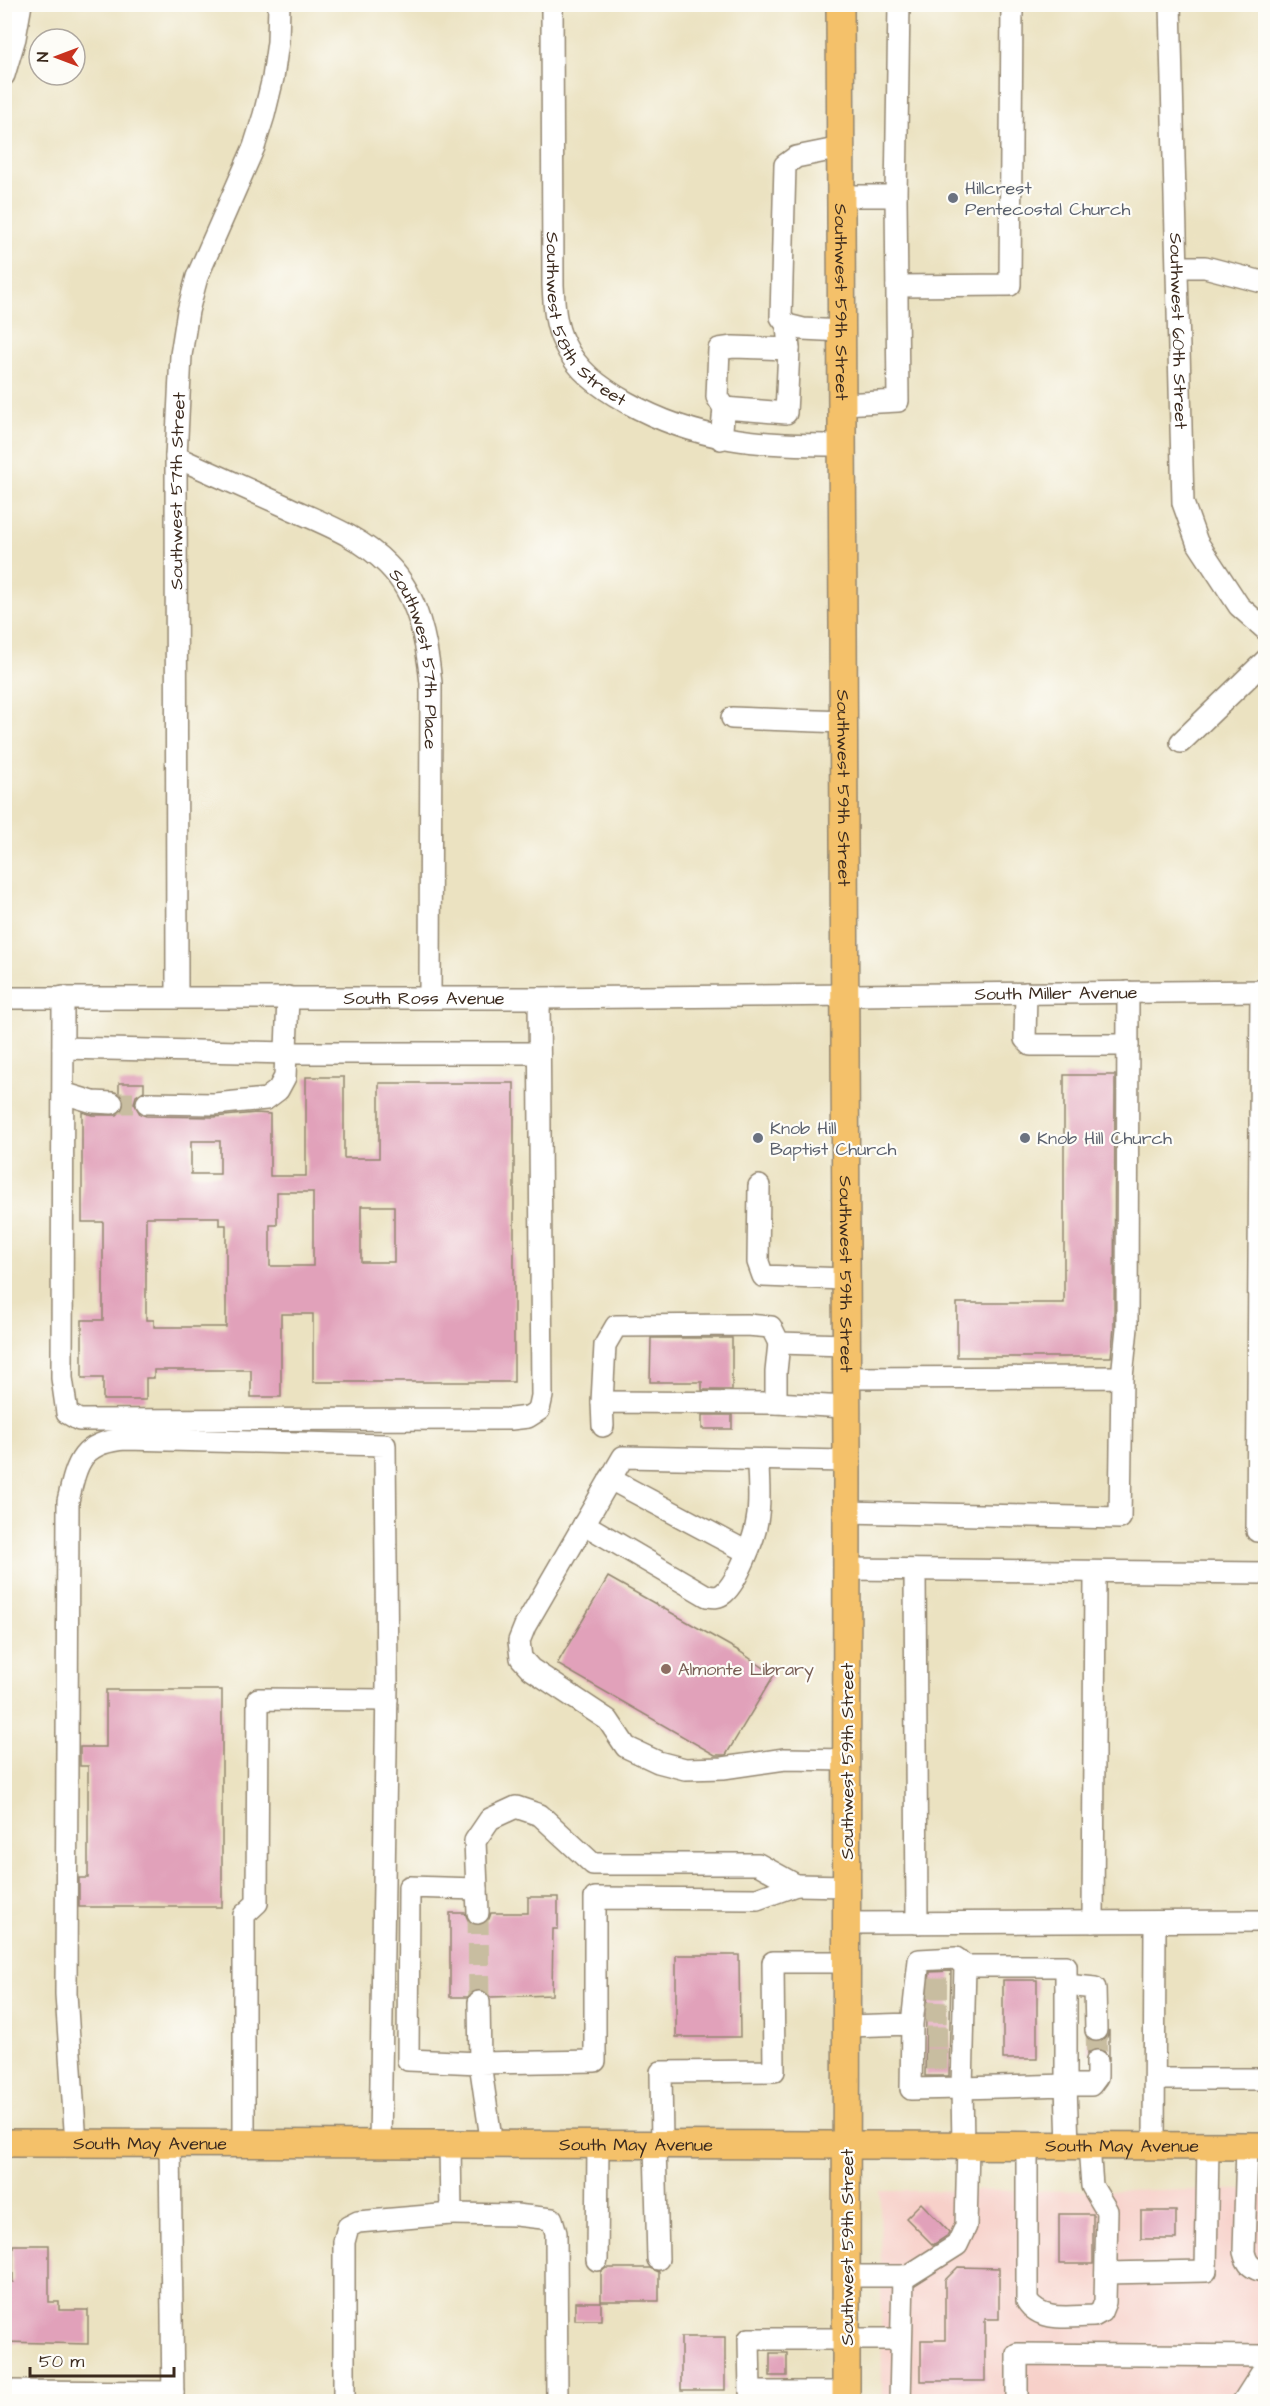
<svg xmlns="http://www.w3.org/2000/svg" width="1270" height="2406" font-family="'Architects Daughter',sans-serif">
<rect width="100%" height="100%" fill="#fdfcf7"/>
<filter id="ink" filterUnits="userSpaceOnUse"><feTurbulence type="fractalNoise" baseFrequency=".0167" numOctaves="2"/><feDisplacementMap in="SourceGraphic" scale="12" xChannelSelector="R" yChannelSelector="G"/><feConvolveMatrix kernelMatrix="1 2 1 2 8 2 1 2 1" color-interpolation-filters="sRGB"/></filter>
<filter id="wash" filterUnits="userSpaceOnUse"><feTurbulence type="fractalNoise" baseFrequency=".008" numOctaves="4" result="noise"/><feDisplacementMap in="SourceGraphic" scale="24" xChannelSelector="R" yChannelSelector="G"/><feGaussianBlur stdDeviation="1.35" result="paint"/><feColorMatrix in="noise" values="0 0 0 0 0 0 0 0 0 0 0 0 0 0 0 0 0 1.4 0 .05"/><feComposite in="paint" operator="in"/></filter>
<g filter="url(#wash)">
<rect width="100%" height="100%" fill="#ebe2c1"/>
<path fill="#f7d0c9" d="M1265 2190V2401H882L880 2191Z"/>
<g id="blocks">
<g fill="#e1a1ba" fill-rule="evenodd">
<path d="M1064 1075H1115L1114 1327 1111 1357H957V1303H1064Z"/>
<path d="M306 1077H344V1158H379V1083H514V1382H313V1314H281V1397H251V1370H154V1378H146V1400H103V1378H82V1320H103V1222H82V1112L92 1115H117L122 1110 125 1104 119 1093V1083H144V1091L136 1096 134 1103 140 1114 146 1116 214 1117 256 1113 270 1114V1176H306ZM191 1141H220V1174H191ZM277 1192H313V1266H270V1225H277ZM361 1206H394V1262H361ZM146 1217H219V1225H226V1327H154V1320H146Z"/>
<path d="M651 1338H732V1390H702V1382H650Z"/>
<rect x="702" y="1415" width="30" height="14"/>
<path d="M608 1577 739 1651 774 1675 726 1755H715L557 1664Z"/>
<path d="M106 1690H222V1907H79V1878H88V1766H80V1747H106Z"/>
<path d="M528 1897H558V1929H553L552 1995 490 1997 486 1991 479 1989 472 1991 468 1997H450V1913H465L468 1920 473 1924 479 1926 489 1919 491 1913H528Z"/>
<path d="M676 1955H739L740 2037H676Z"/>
<path d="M951 1971 949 2076H925L926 2015 930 1972Z"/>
<rect x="1003" y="1980" width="34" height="79"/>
<path d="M1109 2030V2059L1103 2050 1096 2048 1088 2053V2039L1096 2043 1102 2041 1107 2037Z"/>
<path d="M921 2203 949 2232 947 2236 933 2245 906 2218Z"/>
<rect x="1141" y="2211" width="35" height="28"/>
<rect x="1059" y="2214" width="34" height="50"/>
<path d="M13 2245H49V2302H59V2310H88V2344L4 2342V2282H13Z"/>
<path d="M958 2267 999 2268V2319H985V2381H921V2340H945V2280Z"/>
<path d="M606 2268H650L659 2272V2301H601V2272Z"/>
<rect x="575" y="2302" width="26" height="18"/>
<rect x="681" y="2337" width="44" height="53"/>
<rect x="770" y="2353" width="17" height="23"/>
</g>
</g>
</g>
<g filter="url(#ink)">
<use href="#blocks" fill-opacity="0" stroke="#938670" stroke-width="1.5"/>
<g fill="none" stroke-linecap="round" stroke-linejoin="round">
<g stroke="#c8bda0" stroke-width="21" stroke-dasharray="21 10" stroke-linecap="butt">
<path d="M112 1103H147"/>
<path d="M478 1913 479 2002"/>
<path d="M926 1988H950"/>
<path d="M926 2012 950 2013"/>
<path d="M1096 2030 1097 2061"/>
<path d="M926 2037H950"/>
<path d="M926 2059H950"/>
</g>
<defs>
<g id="minor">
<path id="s1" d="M552 4 553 285C554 305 555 325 564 343 577 371 600 387 626 402 700 443 761 445 843 445"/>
<path id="s2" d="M1170 4 1183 503 1197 542 1239 606 1266 630"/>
<path d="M4 75 15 38 21 4"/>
<path d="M841 148 796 157 785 165 781 317 787 325 803 329 842 331"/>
<path d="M841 196H896L898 401 843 404"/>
<path d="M896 196 899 4"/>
<path d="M1179 267H1205L1266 283"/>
<path d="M897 286 1010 285 1012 4"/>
<path d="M724 408 717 397 719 349 733 347 789 349"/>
<path d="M721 439 724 408 786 413 789 349 787 325"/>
<path id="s3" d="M176 457C212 473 249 490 285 506 320 522 360 536 388 565 418 595 427 642 431 683L430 997"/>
<path d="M732 718 844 722"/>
<path d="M1181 742 1266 660"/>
<path d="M1026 993 1025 1039 1031 1045H1128"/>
<path d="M63 997 62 1378 67 1413 79 1420 511 1419 528 1417 539 1410 542 1396 539 998"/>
<path id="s4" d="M177 997 176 457 181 355 188 311 197 277 254 147 264 115 273 78 278 42 279 4"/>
<path id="s5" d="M4 998H539L1266 991"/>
<path d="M63 1048 288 1053H539"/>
<path d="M63 1093 93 1102 112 1103"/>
<path d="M147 1103 214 1104 266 1099 278 1090 285 1077 288 997"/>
<path d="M759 1186 758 1262 763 1276 845 1279"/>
<path d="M1122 1377 1127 1328 1128 992"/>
<path d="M845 1378 1122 1377 1120 1518 846 1512"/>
<path d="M602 1402 605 1345 616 1326 747 1325 771 1327 779 1343 845 1345"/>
<path d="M776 1403V1372L779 1343"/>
<path d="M603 1426 602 1402 776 1403 845 1407"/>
<path d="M847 1461 623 1457 525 1626 519 1641 521 1658 531 1669 608 1720 626 1747 658 1762 685 1769 723 1768 785 1759 847 1760"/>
<path d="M610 1479 747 1552"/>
<path d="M584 1524 707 1596C714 1597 718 1598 724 1593 737 1582 755 1538 757 1521 761 1502 758 1480 758 1460"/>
<path d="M1257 1531 1261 991"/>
<path d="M846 1569 1266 1573"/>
<path d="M915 1570 917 1923"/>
<path d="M796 1885 847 1886"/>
<path d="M477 1889 478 1913"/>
<path d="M1093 1922 1095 1572"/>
<path d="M847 1923 1266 1921"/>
<path d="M965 1966H1066V2085H1091L1097 2077V2061"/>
<path d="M1066 1985 1095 1988 1096 2030"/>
<path d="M479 2002 480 2063 595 2061V1898L757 1899 796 1885 758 1864H593L540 1815 516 1807 490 1819 475 1841 477 1889 409 1887 408 2060 480 2063 492 2145"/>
<path d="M848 2026 912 2024 911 2089 962 2088 965 1966 956 1958 919 1960 912 2024"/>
<path d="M1155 2079H1266"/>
<path d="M76 2144 66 1994 68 1501C77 1462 81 1442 126 1439L385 1445 387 1685 380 2145"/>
<path d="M170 2144 173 2402"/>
<path d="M244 2144V1915L257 1903 258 1699 387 1700"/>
<path d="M655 2145 658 2259"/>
<path d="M662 2145 661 2072 774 2071 773 1962H847"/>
<path d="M963 2146 962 2088 1066 2085 1068 2146"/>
<path d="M1154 2146 1155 1922"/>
<path d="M1247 2146 1244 2252C1247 2265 1252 2269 1266 2272"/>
<path d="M1027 2147V2301C1041 2323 1071 2316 1094 2316L1101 2312 1105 2302 1107 2211 1092 2186 1089 2146"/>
<path d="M451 2214 516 2215 552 2219 556 2233 557 2402"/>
<path d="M597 2260 598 2145"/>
<path d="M1106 2273 1206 2271 1208 2146"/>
<path d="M846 2276H908L957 2245 966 2226 968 2146"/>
<path d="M4 2391 173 2392"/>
<path d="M846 2392H750L749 2339H901"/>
<path d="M344 2402V2242L348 2227 358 2222 451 2214 450 2145"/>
<path d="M900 2402 903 2276"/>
<path d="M1017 2402V2354L1266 2356"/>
<path d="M1243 2402 1266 2366"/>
</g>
<g id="major">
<path id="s6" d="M840 4 847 1461 846 2402"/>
<path id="s7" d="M4 2143 1266 2146"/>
</g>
</defs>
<use href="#minor" stroke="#938670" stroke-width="24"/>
<use href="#major" stroke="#938670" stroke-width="30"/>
<use href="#minor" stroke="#fff" stroke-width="21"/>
<use href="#major" stroke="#f4c16a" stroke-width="27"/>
</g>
</g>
<g fill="#6b7280" stroke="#fdfcf7" stroke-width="2">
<circle cx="953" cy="198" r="6"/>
<circle cx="758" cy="1138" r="6"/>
<circle cx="1025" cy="1138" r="6"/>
</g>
<circle fill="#8d6e63" stroke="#fdfcf7" stroke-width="2" cx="666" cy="1669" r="6"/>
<g text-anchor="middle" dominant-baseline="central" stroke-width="4.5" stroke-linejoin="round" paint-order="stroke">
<g font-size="18" fill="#5b616d" stroke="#fdfcf7" text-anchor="start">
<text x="965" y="188">Hillcrest<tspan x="965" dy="21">Pentecostal Church</tspan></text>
<text x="770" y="1128">Knob Hill<tspan x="770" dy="21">Baptist Church</tspan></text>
<text x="1037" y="1138">Knob Hill Church</text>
</g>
<g font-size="18" fill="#3b2a1e" stroke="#fdfcf7">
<text stroke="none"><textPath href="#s6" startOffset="298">Southwest 59th Street</textPath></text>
<text stroke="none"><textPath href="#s1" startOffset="327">Southwest 58th Street</textPath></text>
<text stroke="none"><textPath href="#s2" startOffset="327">Southwest 60th Street</textPath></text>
<text stroke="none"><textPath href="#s4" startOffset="506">Southwest 57th Street</textPath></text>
<text stroke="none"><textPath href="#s3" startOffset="340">Southwest 57th Place</textPath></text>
<text stroke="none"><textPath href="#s6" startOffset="784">Southwest 59th Street</textPath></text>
<text stroke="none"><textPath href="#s5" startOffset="1052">South Miller Avenue</textPath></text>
<text stroke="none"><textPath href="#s5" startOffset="420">South Ross Avenue</textPath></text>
<text stroke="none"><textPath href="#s6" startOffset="1270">Southwest 59th Street</textPath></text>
<text transform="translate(847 1761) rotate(-90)">Southwest 59th Street</text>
<text stroke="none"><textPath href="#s7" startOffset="146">South May Avenue</textPath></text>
<text stroke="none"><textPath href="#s7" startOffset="632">South May Avenue</textPath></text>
<text stroke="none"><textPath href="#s7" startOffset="1118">South May Avenue</textPath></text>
<text transform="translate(847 2247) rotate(-90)">Southwest 59th Street</text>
</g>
<g font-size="18" fill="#785e54" stroke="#fdfcf7" text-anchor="start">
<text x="678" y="1669">Almonte Library</text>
</g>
</g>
<rect width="1270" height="2406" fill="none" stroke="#fdfcf7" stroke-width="24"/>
<g transform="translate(57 57) rotate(270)"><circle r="28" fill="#fdfcf7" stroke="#afa8a0" stroke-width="1.5"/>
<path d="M0-4.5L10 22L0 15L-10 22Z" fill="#c8321e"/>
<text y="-9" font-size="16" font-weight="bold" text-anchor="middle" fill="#3b2a1e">N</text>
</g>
<path d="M30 2367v9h144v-9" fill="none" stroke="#3b2a1e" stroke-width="3"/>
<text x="39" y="2367" font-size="18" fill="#3b2a1e" stroke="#fdfcf7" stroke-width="4.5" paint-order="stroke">50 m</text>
</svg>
